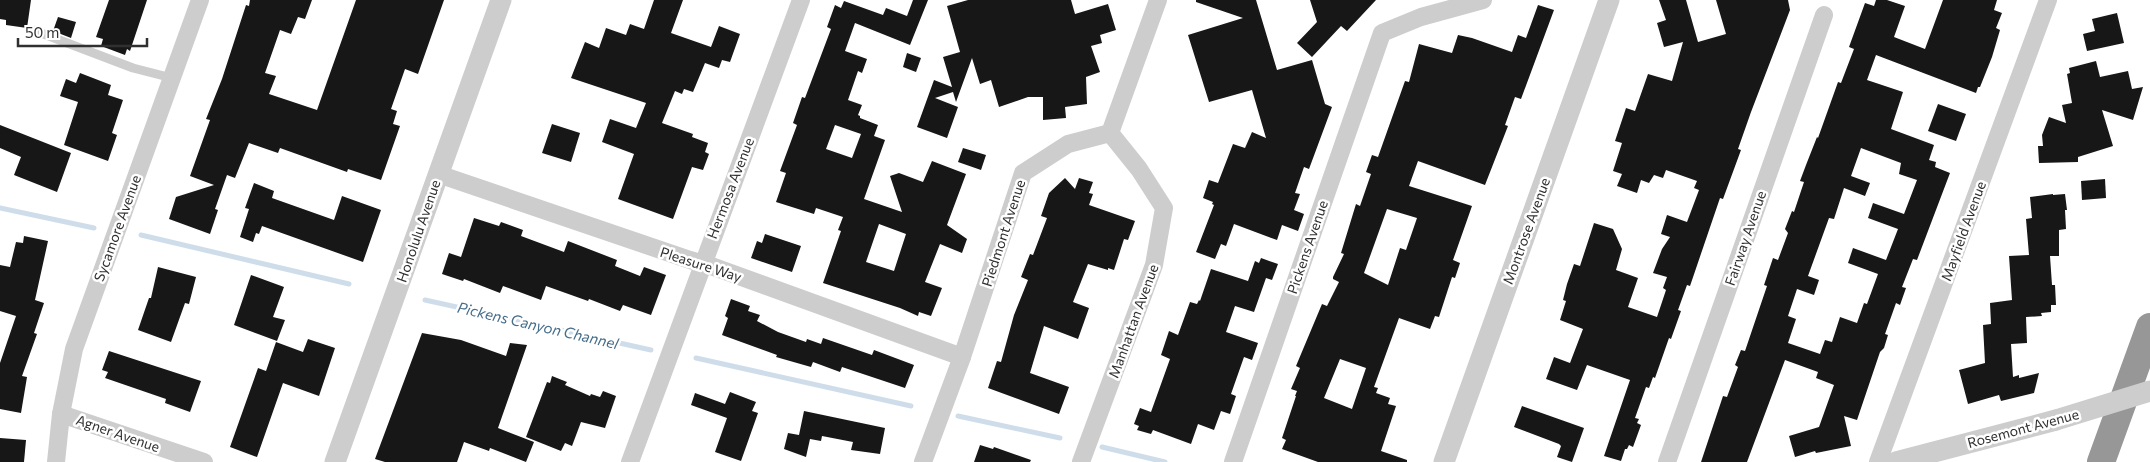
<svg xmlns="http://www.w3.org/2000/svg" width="2150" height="462" font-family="Commissioner,sans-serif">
<rect width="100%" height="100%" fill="#fff"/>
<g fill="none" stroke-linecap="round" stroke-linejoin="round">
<g stroke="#cedde9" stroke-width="5">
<path d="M0 208 94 228"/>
<path d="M141 235 349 284"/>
<path d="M425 300 651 350"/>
<path d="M696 358 911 406"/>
<path d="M958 416 1060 438"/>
<path d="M1102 447 1165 462"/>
</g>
</g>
<g fill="#171717" fill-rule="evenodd">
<path d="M0 0H31L27 28 6 25V20L0 19Z"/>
<path d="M109 0H147L130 51 127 49 125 55 101 46 103 39 96 37Z"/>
<path d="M250 0H312L305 19 298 17 291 34 280 30 265 73 276 76 269 94 317 110 356 0H444L418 74 405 69 391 109 397 111 393 124 400 126 381 180 348 169 347 172 280 148 278 153 249 143 235 178 227 175 215 209 218 210 210 234 169 219 176 197 214 185 190 176 210 120 206 119 222 79 246 5 249 6Z"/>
<path d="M654 0H683L671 33 711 47 719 26 740 34 730 62 722 60 719 68 705 63 693 92 684 89 682 94 675 91 662 123 693 134 692 137 708 143 705 152 709 154 703 170 692 167 673 219 618 199 634 154 602 142 610 119 636 128 646 103 571 78 585 42 599 48 606 28 626 35 630 24 644 29Z"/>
<path d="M913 0H928L910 45 855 23 845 51 867 59 862 73 858 71 848 100 862 105 858 115 860 116V118L878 125 874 136 885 140 864 199 902 212 890 176 899 173 923 182 932 161 966 174 947 225 967 239 962 253 940 244 925 282 942 288 931 316 919 312 918 316 900 308 823 283 841 231 838 230 843 217 816 208 814 214 776 202 786 173 780 171 797 125 793 123 802 97 805 98 831 29 827 27 835 5 841 8 844 1 883 15 886 8 907 16ZM835 125 861 134 852 158 826 149ZM879 224 906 234 894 271 866 262Z"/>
<path d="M968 0H1071L1075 14 1108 4 1116 30 1100 35 1102 43 1091 46 1100 72 1086 77 1087 104 1065 107 1066 118 1043 120V97H1028L999 107 991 80 980 84 972 58 956 102 953 92 935 98 958 107 947 138 917 127 934 80 952 87 943 57 960 52 947 6Z"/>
<path d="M1196 0H1256L1277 70 1312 60 1325 104 1332 107 1309 169 1304 167 1295 193 1300 194 1294 210 1304 214 1298 231 1282 225 1277 240 1234 224 1226 246 1221 244 1215 259 1196 252 1214 205 1212 204 1213 202 1203 198 1209 180 1218 183 1233 144 1245 148 1252 132 1266 138 1252 90 1209 102 1188 35 1243 18 1196 2Z"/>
<path d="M1310 0H1376L1347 31 1341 26 1312 57 1297 43 1317 22Z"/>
<path d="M1659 0H1686L1698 42 1726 34 1716 0H1788L1790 10 1751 112 1738 149 1741 150 1723 199 1720 198 1690 286 1687 285 1678 310 1681 311 1671 339 1669 338 1655 378 1653 377 1649 388 1646 387 1635 418 1639 419 1637 423 1641 425 1633 447 1629 445 1627 449H1625L1621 461 1604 456 1630 380 1587 365 1577 390 1546 379 1554 357 1570 363 1583 329 1560 320 1566 301 1563 300 1567 284 1574 264 1580 266 1594 223 1613 229 1622 249 1616 270 1638 278 1628 307 1657 317 1666 290 1663 288 1667 277 1653 273 1662 249 1670 237 1661 234 1667 215 1687 222 1699 190 1694 188 1697 181 1666 170 1663 178 1654 175 1649 183 1641 180 1637 193 1617 186 1622 174 1613 171 1622 143 1615 141 1626 108 1635 111 1648 74 1672 81 1683 42 1664 47 1657 23 1666 20Z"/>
<path d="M1876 0H1887L1905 6 1894 37 1925 49 1943 0H1997L1994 10 2002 13 1996 28 2000 30 1992 57 1980 87H1978L1976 93 1876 55 1867 80 1903 92 1891 129 1934 145 1929 160 1936 162 1935 167 1950 173 1917 260 1913 259 1902 287 1906 288 1900 305 1896 303 1885 334 1888 335 1884 348 1880 352 1857 420 1844 416 1851 446 1816 453 1815 451 1795 457 1789 436 1819 427 1834 385 1816 378 1818 372 1785 360 1747 462H1701L1723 396 1727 397 1738 367 1735 365 1741 350 1745 351 1767 286 1764 285 1773 258 1778 260 1788 233 1785 229 1792 211 1794 212 1804 182 1800 181 1806 165 1817 137 1818 138 1838 82 1841 83 1854 49 1849 47 1865 3 1874 6ZM1861 148 1901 163 1899 174 1917 180 1904 214 1873 203 1868 218 1898 229 1886 260 1853 248 1848 263 1878 274 1867 304 1864 303 1857 323 1840 317 1832 342 1825 340 1820 354 1788 343 1796 319 1788 316 1797 289 1814 295 1819 280 1808 276 1829 218 1834 219 1844 188 1865 196 1870 183 1851 176Z"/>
<path d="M1538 5 1554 10 1521 99 1515 97 1505 125 1508 126 1485 185 1418 161 1409 186 1472 206 1453 260 1460 263 1455 278 1452 277 1439 317 1435 316 1430 329 1399 318 1374 387 1378 388 1376 393 1390 398 1388 404 1396 406 1381 451 1407 460V462H1318L1282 449 1286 440 1282 438 1296 396H1295L1297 391 1291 389 1300 368 1296 366 1322 304 1327 306 1339 282 1333 279V277L1344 254 1341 253 1356 204 1360 206 1371 174 1366 172 1372 155 1378 157 1405 81 1409 82 1419 44 1452 53 1458 35 1472 38 1512 52 1518 35 1526 38ZM1387 209 1417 218 1406 250 1400 248 1388 285 1364 273ZM1340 359 1366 368 1352 409 1324 398Z"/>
<path d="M2117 13 2124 43 2087 51 2083 34 2095 31 2092 19Z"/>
<path d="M58 17 76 22 71 38 53 31Z"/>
<path d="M907 53 921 58 916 72 903 67Z"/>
<path d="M2096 61 2100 77 2128 71 2132 89 2143 87 2133 120 2102 110 2113 146 2078 157V162L2039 163 2038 146H2043L2042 135 2049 117 2066 123 2062 105 2072 103 2067 74 2070 73 2069 68Z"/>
<path d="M80 73 111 85 108 95 123 100 112 133 117 135 108 161 64 145 78 102 60 96 66 79 76 83Z"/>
<path d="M1938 104 1966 114 1956 141 1928 131Z"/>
<path d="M552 124 580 133 571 162 542 153Z"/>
<path d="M0 125 71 153 57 192 14 175 21 157 0 148Z"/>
<path d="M963 148 986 155 981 170 958 162Z"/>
<path d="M1065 178 1075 189 1079 178 1093 182 1089 193 1093 194 1089 205 1135 221 1128 240 1124 239 1114 270 1108 268V270L1088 264 1073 302 1089 308 1078 339 1044 326 1030 373 1069 387 1059 414 988 388 997 361 1001 362 1014 315 1028 280 1021 277 1030 254 1033 255 1047 218 1041 216 1049 193Z"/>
<path d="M2105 179 2106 198 2082 200 2081 181Z"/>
<path d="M254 183 274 191 272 198 334 220 342 196 381 210 363 262 262 226 259 234 256 233 253 242 240 237 249 209 245 208Z"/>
<path d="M2053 194V195L2065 194 2067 210H2065L2066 229 2059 230V256H2050L2052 285H2055L2056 305H2051V312L2041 313 2042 316 2026 317 2027 343 2011 344 2013 377 2019 375V378L2039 373 2034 393 2001 401 1999 395 1968 404 1959 370 1985 363 1983 325 1991 324 1990 303 2012 300 2009 256 2029 255 2026 219 2032 218 2030 197Z"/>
<path d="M474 218 499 226 501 222 523 230 521 236 564 252 568 241 617 260 615 266 640 276 644 267 666 275 651 315 623 305 620 311 589 299 588 301 546 286 541 300 503 286 500 293 464 279 463 281 442 274 449 253 461 257Z"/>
<path d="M765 234 801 246 792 272 751 258 757 241 762 243Z"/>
<path d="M24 236 48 241 35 300 44 303 34 333 37 334 22 376 27 377 21 413 0 409V363L16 316 0 311V265L10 267 16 242 23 243Z"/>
<path d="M1261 258 1278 264 1272 280 1266 278 1254 312 1235 306 1226 332 1258 343 1252 360 1244 357 1231 394 1236 396 1230 414 1221 411 1214 430 1198 424 1191 444 1153 430 1151 434 1137 430 1139 426 1134 424 1140 408 1151 412 1170 359 1161 355 1169 331 1178 335 1190 302 1197 304 1199 300 1200 301 1211 269 1248 281 1255 261 1259 263Z"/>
<path d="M158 267 196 277 189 304 185 303 171 342 138 330 149 298H151Z"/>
<path d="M251 275 284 287 273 317 285 320 277 341 234 325Z"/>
<path d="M731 299 750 306 748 311 760 315 757 321 778 332 806 342 807 339 821 344 823 338 872 355 874 350 914 365 905 388 842 367 840 372 813 362 811 367 776 357 777 355 722 335 728 318 725 316Z"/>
<path d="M422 333 461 340 506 356 510 343 527 345 498 428 534 442 526 462 490 448 489 451 464 442 457 462H385L375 459Z"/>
<path d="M308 339 335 348 319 396 283 383 257 457 230 447 258 368 266 371 276 342 303 352Z"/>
<path d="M109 351 201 381 190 412 165 403 166 399 105 378 108 372 102 370Z"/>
<path d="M552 376 567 382 565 385 590 396 591 394 600 397 603 391 616 396 605 428 581 422 572 446 565 443 561 451 526 437 547 382 550 383Z"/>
<path d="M730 392 756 402 752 411 758 413 741 461 715 452 727 418 691 405 695 393 725 404Z"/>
<path d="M1522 406 1584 428 1572 462 1557 457 1561 446 1559 444 1514 427Z"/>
<path d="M804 411 885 428 880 454 851 450 853 442 822 436 821 441 810 439 806 457 784 449 788 433 799 435Z"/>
<path d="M0 438 26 440 24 462H0Z"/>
<path d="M980 445 993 449 994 447 1031 460 1030 462H974Z"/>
</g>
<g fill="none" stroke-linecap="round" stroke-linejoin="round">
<path stroke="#cdcdcd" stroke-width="9" d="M33 30 133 68 172 78"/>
<g stroke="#cdcdcd" stroke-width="18">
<path d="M438 174 690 260 714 267 962 357"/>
<path d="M61 414 204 462"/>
<path d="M56 462 61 414 74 349 200 0"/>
<path d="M630 462 801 0"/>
<path d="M923 462 962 357 1023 173 1068 144 1110 133 1158 0"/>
<path d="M1081 462 1154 265 1164 208 1139 169 1110 133"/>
<path d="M1233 462 1382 33 1421 17 1483 0"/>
<path d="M1667 462 1824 15"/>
<path d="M1878 462 2048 0"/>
</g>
<g stroke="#cdcdcd" stroke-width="21">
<path d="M335 462 501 0"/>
<path d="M1444 462 1609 0"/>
<path d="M1896 462 2056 420"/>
</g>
<path stroke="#979797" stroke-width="28" d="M2101 462 2150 327"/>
<path stroke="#cdcdcd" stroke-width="21" d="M2056 420 2150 391"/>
</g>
<g text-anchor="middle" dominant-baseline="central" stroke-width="5" stroke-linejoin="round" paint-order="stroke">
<g font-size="14" fill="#303030" stroke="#fff">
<text transform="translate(730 188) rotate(-69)">Hermosa Avenue</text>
<text transform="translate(117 228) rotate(-70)">Sycamore Avenue</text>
<text transform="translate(418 231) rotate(-71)">Honolulu Avenue</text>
<text transform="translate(1526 231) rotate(-70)">Montrose Avenue</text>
<text transform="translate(1963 231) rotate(-70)">Mayfield Avenue</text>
<text transform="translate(1003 233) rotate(-72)">Piedmont Avenue</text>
<text transform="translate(1745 238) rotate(-71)">Fairway Avenue</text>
<text transform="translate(1307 247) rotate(-71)">Pickens Avenue</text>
<text transform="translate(701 264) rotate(18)">Pleasure Way</text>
<text transform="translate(1133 321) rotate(-70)">Manhattan Avenue</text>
<text transform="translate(2023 428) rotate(-15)">Rosemont Avenue</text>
<text transform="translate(118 433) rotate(19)">Agner Avenue</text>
</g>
<g font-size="15" font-style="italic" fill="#466d8a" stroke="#fff">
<text transform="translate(538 325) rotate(13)">Pickens Canyon Channel</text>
</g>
</g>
<path d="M18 38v8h129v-8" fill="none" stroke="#303030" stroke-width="2.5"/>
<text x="25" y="38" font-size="15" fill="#303030" stroke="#ffffff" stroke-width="4" paint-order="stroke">50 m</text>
</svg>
